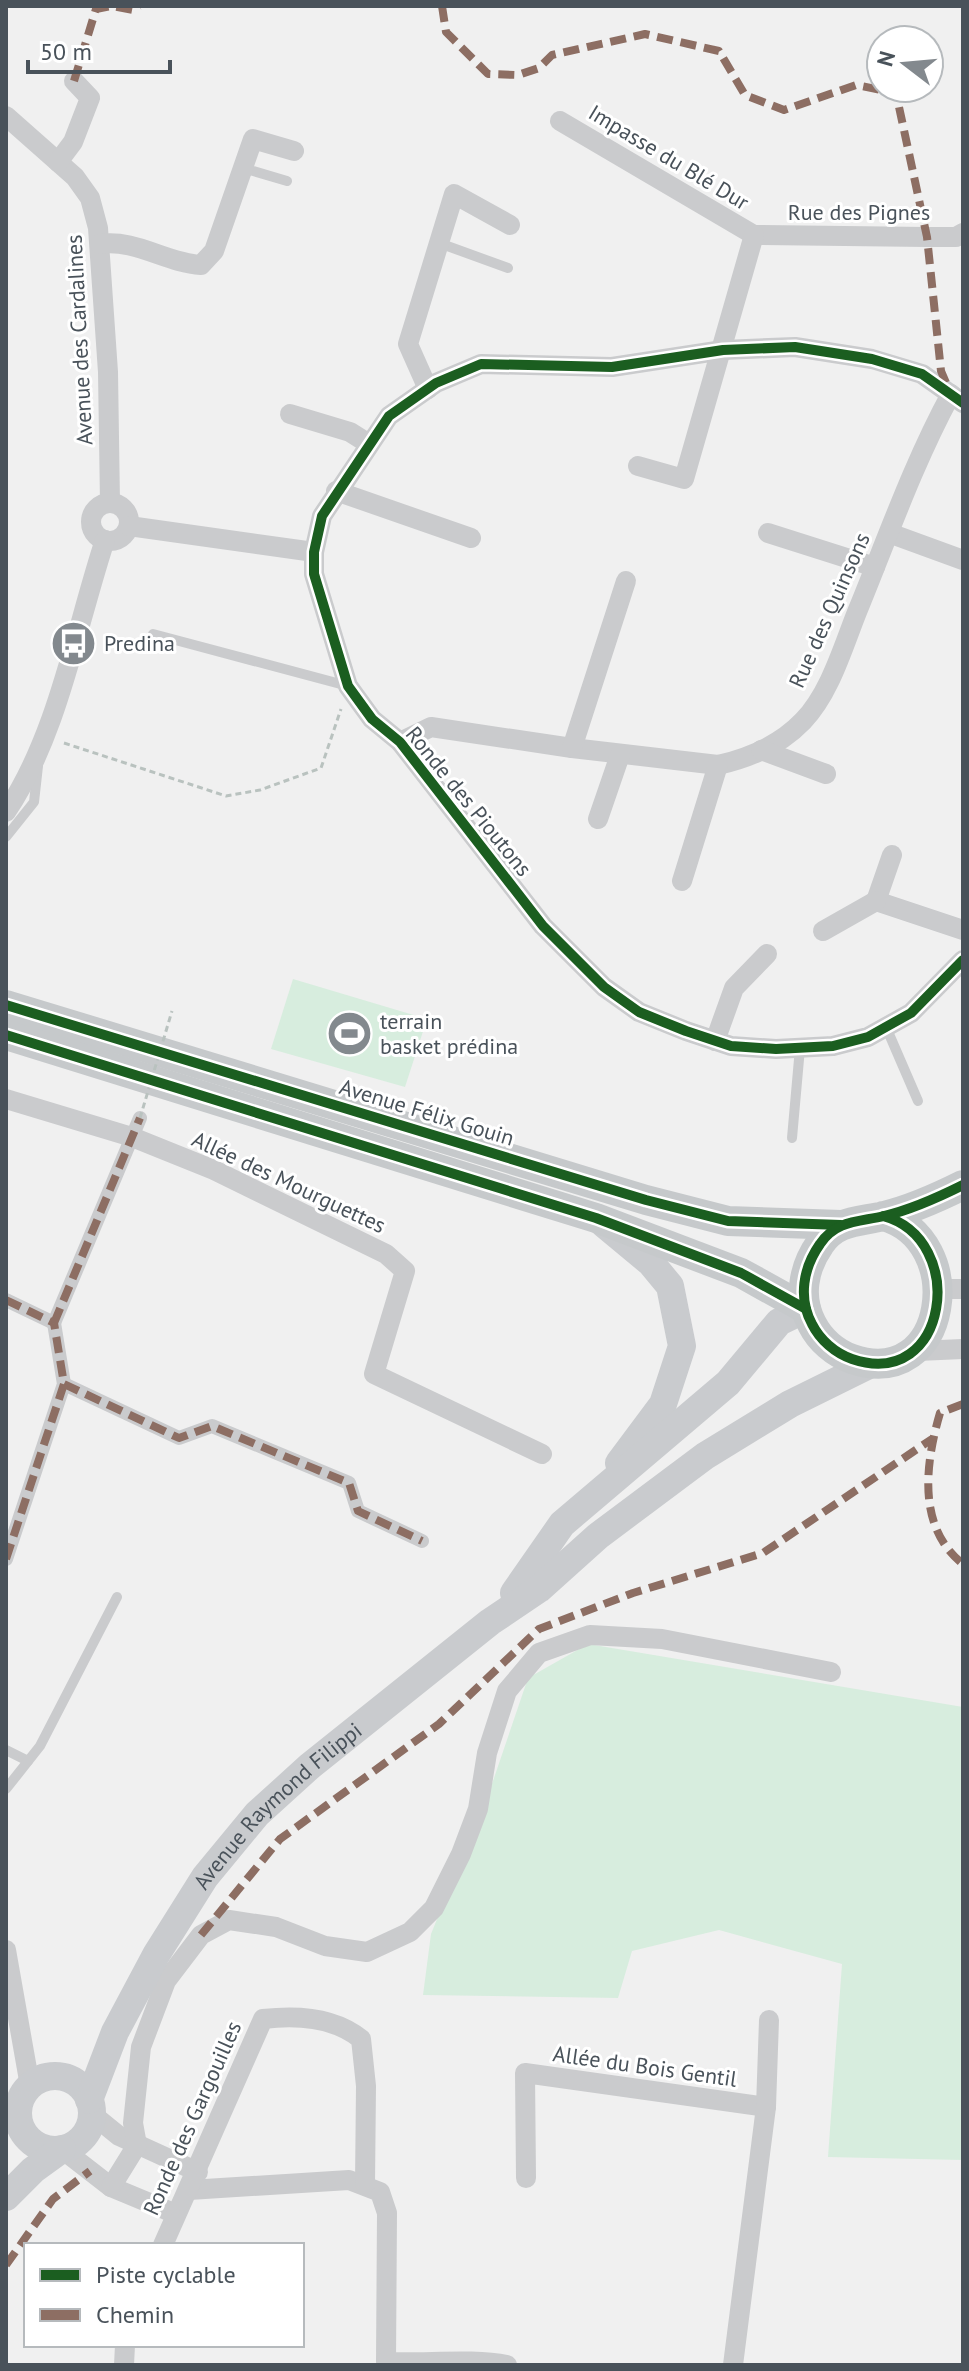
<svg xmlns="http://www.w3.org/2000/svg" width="969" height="2371" font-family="'PT Sans',sans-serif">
<rect width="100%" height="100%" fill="#f0f0f0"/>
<g fill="#d7edde">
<path d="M293 979 427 1019 405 1087 271 1049Z"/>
<path d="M588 1644 963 1707V2160L828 2157 842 1964 719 1930 632 1951 618 1998 423 1995 431 1934 493 1781 528 1678Z"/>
</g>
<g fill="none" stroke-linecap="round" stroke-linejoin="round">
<path stroke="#b9c2bf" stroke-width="3" stroke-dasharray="6 4" stroke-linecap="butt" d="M64 743 226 796 260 790 321 768 341 709"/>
<g stroke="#cacbcd" stroke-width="10">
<path d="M243 168 287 181"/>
<path d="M439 243 508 268"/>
<path d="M153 634 348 686"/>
<path d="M6 837 34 802 38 766"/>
<path d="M886 1027 918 1101"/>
<path d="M792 1138 800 1048"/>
<path d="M6 1750 28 1761"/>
<path d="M6 1789 40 1746 117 1597"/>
</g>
<g stroke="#cacbcd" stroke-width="14">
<path d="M6 1300 54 1323"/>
<path d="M54 1323 140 1118"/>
<path d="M64 1384 179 1438 212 1426 349 1483 358 1511 422 1541"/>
<path d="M6 1559 64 1384 54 1323"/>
</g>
<g stroke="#cacbcd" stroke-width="20">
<path d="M6 116 75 177 90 198 98 228 108 372 110 503"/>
<path d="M560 121 754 235 927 237H956L963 233"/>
<path d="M58 162 73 142 90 98 74 81"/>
<path d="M100 244C136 239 166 263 201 265L214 251 253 139 294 151"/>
<path d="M428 389 408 344 454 194 510 225"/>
<path d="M963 403 922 374 872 359 795 347 723 350 612 367 481 364 436 383 389 416 322 516 314 552V574L348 686 372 719 400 742 543 926 604 987 639 1012 686 1031 731 1046 776 1049 833 1046 868 1037 911 1013 963 960"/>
<path d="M290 414 350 432 369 444"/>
<path d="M638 466 684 479 754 235"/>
<path d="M336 491 471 538"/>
<circle cx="110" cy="522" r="19"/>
<path d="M129 526 314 552"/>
<path d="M768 533 875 567"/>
<path d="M889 533 963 560"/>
<path d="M400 742 431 727 572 748 718 765C749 758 781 744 803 721 830 693 843 647 857 612 887 539 913 464 951 394"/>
<path d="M572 748 626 581"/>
<path d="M761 750 826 774"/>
<path d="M6 812C58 735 76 628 105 540"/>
<path d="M598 819 620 755"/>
<path d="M892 855 876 901 963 930"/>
<path d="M682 881 718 765"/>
<path d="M823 931 876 901"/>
<path d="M715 1041 734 988 767 954"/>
<path d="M6 1099 132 1137 214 1170 386 1254 405 1271 374 1374 542 1454"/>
<path d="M951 1289H963"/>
<path d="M918 1351 963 1349"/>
<path d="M6 1950 30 2086"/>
<path d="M92 2114 119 2136 198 2172"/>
<path d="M62 2149 111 2187 176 2214"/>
<path d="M526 2178 525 2073 766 2107"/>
<path d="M111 2187 137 2145 133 2123 141 2047 166 1981 201 1935 229 1920 276 1927 325 1946 367 1952 410 1932 434 1908 461 1854 478 1809 487 1753 507 1691 539 1653 590 1635 662 1639 831 1672"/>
<path d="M189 2190 349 2180 380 2192 387 2213 386 2362C424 2364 472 2358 507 2365"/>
<path d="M163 2245 263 2019C297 2015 334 2017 361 2039L366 2086 365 2184"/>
<path d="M124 2365 125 2345"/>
<path d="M733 2365 766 2107 769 2020"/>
</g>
<g stroke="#c9cbce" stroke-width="28">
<path d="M604 1224 651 1263 670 1286 682 1346 663 1404 619 1463"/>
<path d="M514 1593 562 1524 728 1383 779 1322 806 1309"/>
<circle cx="55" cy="2113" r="37"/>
<path id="s1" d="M89 2100 115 2032 156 1955 205 1877 257 1814 310 1766 490 1622 539 1589 598 1536 705 1456 790 1404 873 1363"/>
<path d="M6 2197 33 2170 62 2149"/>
</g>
<g stroke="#c6c9cb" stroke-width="30">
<path d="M6 1005 646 1200 728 1221 841 1225"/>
<path d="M6 1035 596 1218 741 1273 806 1309"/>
<path d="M883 1216C969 1239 949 1392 852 1359 835 1353 820 1340 812 1324 798 1298 803 1268 820 1244 836 1220 859 1222 884 1216 910 1210 939 1197 963 1185"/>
</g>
<path stroke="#b9c2bf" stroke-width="3" stroke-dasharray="6 4" stroke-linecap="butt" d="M140 1118 172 1011"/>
<g stroke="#8d6e63" stroke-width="8" stroke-dasharray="16 8" stroke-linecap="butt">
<path d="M442 6 446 32 488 74 518 75 539 68 552 55 645 34 719 51 745 95 784 110 856 85 896 93 927 237 941 371 949 390"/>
<path d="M74 81 96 9 112 6 133 10 139 6"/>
<path d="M6 1300 54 1323"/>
<path d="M54 1323 140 1118"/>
<path d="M64 1384 179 1438 212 1426 349 1483 358 1511 422 1541"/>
<path d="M963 1404 940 1413C925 1464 917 1528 963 1564"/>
<path d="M6 1559 64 1384 54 1323"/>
<path d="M201 1935 280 1839 439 1724 539 1629 633 1593 763 1553 932 1439"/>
<path d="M6 2265 53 2199 90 2171"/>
</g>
<defs>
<g id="cycleway">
<path d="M963 403 922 374 872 359 795 347 723 350 612 367 481 364 436 383 389 416 322 516 314 552V574L348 686 372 719 400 742 543 926 604 987 639 1012 686 1031 731 1046 776 1049 833 1046 868 1037 911 1013 963 960"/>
<path d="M6 1005 646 1200 728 1221 841 1225"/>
<path d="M6 1035 596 1218 741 1273 806 1309"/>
<path d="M883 1216C969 1239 949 1392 852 1359 835 1353 820 1340 812 1324 798 1298 803 1268 820 1244 836 1220 859 1222 884 1216 910 1210 939 1197 963 1185"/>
</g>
</defs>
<use href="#cycleway" stroke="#fff" stroke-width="15"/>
<use href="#cycleway" stroke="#1b5e20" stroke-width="10"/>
</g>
<defs>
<symbol id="bus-disc" viewBox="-11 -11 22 22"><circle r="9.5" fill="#83898e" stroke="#fff"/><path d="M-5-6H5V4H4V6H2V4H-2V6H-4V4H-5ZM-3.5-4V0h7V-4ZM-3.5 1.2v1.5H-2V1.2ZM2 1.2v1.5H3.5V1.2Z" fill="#fff"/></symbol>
<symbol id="stadium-disc" viewBox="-11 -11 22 22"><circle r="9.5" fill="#83898e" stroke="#fff"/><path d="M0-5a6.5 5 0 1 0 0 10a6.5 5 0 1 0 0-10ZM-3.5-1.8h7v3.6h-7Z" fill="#fff"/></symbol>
</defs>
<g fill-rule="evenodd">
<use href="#bus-disc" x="48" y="618" width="51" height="51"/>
<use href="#stadium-disc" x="324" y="1008" width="51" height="51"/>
</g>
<g text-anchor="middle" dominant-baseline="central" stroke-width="6" stroke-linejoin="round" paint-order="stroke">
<g font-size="22" fill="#49525a" stroke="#fff">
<text transform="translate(669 157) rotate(31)">Impasse du Blé Dur</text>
<text x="859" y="212">Rue des Pignes</text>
<text transform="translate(79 340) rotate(-93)">Avenue des Cardalines</text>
<text transform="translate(829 610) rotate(-66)">Rue des Quinsons</text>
<text transform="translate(469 801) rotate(51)">Ronde des Pioutons</text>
<text transform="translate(427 1112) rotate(17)">Avenue Félix Gouin</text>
<text transform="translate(289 1182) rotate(25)">Allée des Mourguettes</text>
<text stroke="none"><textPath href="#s1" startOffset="354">Avenue Raymond Filippi</textPath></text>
<text transform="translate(645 2066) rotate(8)">Allée du Bois Gentil</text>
<text transform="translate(192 2118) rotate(-66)">Ronde des Gargouilles</text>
</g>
<g font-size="22" fill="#49525a" stroke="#fff" text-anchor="start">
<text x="104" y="643">Predina</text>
<text x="380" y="1021">terrain<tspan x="380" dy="25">basket prédina</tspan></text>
</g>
</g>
<rect width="969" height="2371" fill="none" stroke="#49525a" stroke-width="16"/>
<rect x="24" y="2243" width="280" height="104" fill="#ffffff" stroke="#b6babd" stroke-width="2"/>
<rect x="40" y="2269" width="40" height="12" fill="#1b5e20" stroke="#b6babd" stroke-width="2"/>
<text x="96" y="2283" font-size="24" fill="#49525a">Piste cyclable</text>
<rect x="40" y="2309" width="40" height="12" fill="#8d6e63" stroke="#b6babd" stroke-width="2"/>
<text x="96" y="2323" font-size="24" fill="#49525a">Chemin</text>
<g transform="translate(905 64) rotate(286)"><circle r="38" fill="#ffffff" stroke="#b6babd" stroke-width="2"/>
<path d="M0-6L14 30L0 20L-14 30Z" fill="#83898e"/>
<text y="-12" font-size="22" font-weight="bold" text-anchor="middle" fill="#49525a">N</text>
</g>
<path d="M28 60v12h142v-12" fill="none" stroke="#49525a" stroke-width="4"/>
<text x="40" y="60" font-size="24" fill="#49525a" stroke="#ffffff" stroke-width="6" paint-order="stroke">50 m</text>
</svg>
